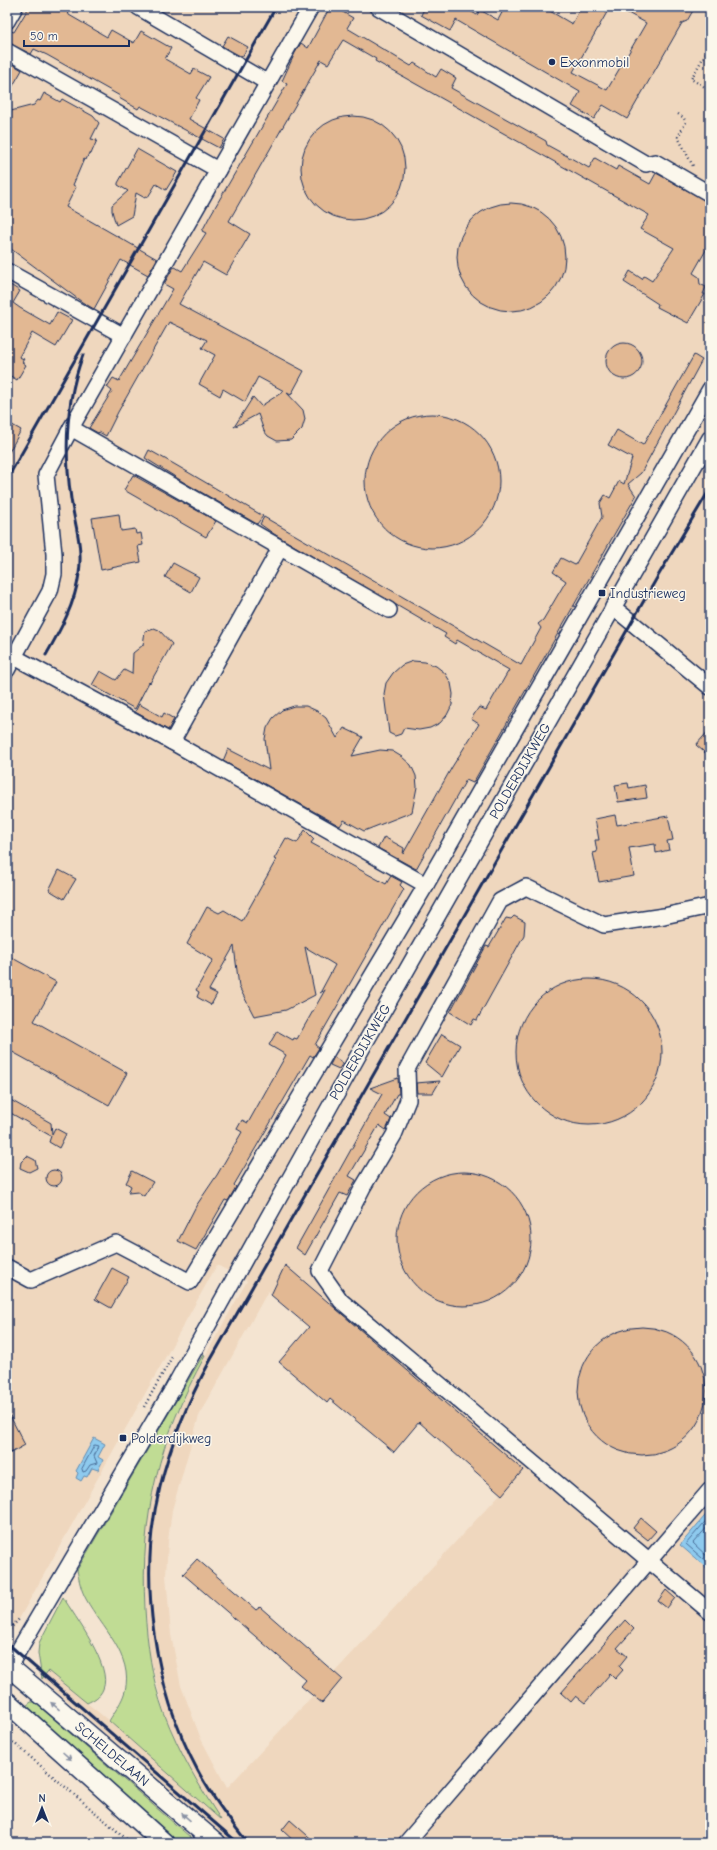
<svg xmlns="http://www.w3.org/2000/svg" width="717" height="1850" font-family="'Comic Neue',sans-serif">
<rect width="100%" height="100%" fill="#f4e4d1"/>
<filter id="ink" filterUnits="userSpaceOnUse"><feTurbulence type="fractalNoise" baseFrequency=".025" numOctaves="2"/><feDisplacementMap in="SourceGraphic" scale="8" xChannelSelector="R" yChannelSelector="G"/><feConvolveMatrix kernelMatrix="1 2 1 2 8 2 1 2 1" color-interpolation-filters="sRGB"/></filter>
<g filter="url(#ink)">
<path fill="#efd7be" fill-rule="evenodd" d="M7 7H710V1510L680 1544 710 1571V1843H232L42 1679 48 1671 109 1721 220 1819 182 1756 164 1712 149 1653 144 1586V1553L147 1516 153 1484 161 1456 181 1405 198 1369 247 1281 217 1265 9 1637 7 1635ZM268 1291 501 1493 227 1788 201 1739 181 1686 171 1635 166 1575 168 1541 172 1510 199 1416Z"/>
<g fill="#c0dc94" stroke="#6e8679">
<path d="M203 1355 205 1356C159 1439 140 1514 145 1609 147 1644 152 1680 164 1713 179 1752 199 1786 221 1820L109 1721C115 1711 122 1702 125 1691 134 1656 101 1627 86 1599 81 1590 79 1580 77 1570Z"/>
<path d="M63 1597C75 1617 113 1667 103 1689 100 1697 93 1700 87 1703L48 1671 42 1679 38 1653 39 1643Z"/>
<path d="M31 1702H34L197 1843H179L27 1712 26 1706Z"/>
</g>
<g fill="#8ecaee" stroke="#608cb4">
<path d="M94 1438 105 1444 98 1457 103 1460 98 1470 92 1468 87 1477 84 1476 81 1481 76 1478 78 1473 76 1471Z"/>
<path d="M710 1510V1571L680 1545Z"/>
</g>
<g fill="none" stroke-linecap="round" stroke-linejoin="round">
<g stroke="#496d98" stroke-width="1">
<path d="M95 1445 99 1446 94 1456 97 1463 90 1465 86 1471 83 1472 82 1469Z"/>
<path d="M710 1516 686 1544 710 1565"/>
<path d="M710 1524 693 1543 710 1559"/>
</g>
</g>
<g fill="#e2b893" stroke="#1b2f5e">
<path d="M29 7H60L68 12 69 15 107 37 111 30 134 43 141 31 171 48 165 59 191 74 194 69 209 77 196 98 199 100 189 119 224 139 219 148 140 106 138 109 119 98 120 96 47 55 34 49 31 54 7 42V30L14 32Z"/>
<path d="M330 7H343L341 11 353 18 347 28 411 66 414 63 436 77 441 69 456 78 451 88 546 141 547 145 589 168 595 158 616 170 618 166 650 184 656 173 710 203V243L693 273 699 277 700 284 706 287 703 294H705L688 323 657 307 658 304 624 282 630 271 642 279 644 276 652 281 674 248 640 229 649 215 375 61 376 59 343 40 328 64 321 60 229 221 250 234 226 275 203 262 179 304 304 371 291 395 287 393 303 410 305 419 302 429 291 440 277 441 268 436 264 431 258 414 234 427 253 397 261 406 284 391 258 377 245 402 223 389 220 396 199 384 215 355 202 348 207 340 169 322 118 412 106 436 99 432 98 433 89 428 112 391 107 387 113 378 119 381 173 289 164 284 173 268 175 267 182 271 206 233 202 231 211 214 287 84 282 81 295 53 301 43 308 48Z"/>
<path d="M425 7H463L477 15 480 10 498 20 505 7H543L572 24 581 7H610L573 72 607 90 646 23 617 7H695L687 21 682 23 627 119 603 105 594 119 572 106 580 92 456 20 450 31 421 15Z"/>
<path d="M228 36 248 47 242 57 222 46Z"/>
<path d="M7 61 22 70 7 96Z"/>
<path d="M44 93 60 102 62 99 93 116 99 123 91 139 97 140 91 154 89 153 86 160 84 159 73 185 76 187 66 207 157 259 148 275 121 260 94 309 82 302 7 246V112L34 105 38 100 40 101Z"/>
<circle cx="353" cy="168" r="52"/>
<path d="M137 149 177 172 166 190 156 184 148 197 146 196 145 198 136 193 132 216 116 225 112 211V205L128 191 118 185V183Z"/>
<circle cx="511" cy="257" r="54"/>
<path d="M7 283 20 291 13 303 20 308 50 325 57 312 72 320 56 347 32 333 19 357 24 359 22 362 26 365 17 380 9 375 7 377Z"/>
<circle cx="624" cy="361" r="18"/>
<path d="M694 355 702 360 641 473 628 484 636 496 473 783 466 780 416 869 378 848 384 837 404 848 403 854 452 767 479 724 471 719 479 707 486 710 509 670 457 640 455 644 444 637 446 634 274 534 260 524 264 517 521 665 541 628 538 624 543 620 566 581 553 572 561 558 575 565 602 517 600 503 605 495 610 498 619 481 624 484 632 458 608 445 617 430 643 445Z"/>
<circle cx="432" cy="481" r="67"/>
<path d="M7 422 21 430 7 456Z"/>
<path d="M149 450 174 464 263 516 257 524 185 483 145 458Z"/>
<path d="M133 475 216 521 206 537 124 490Z"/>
<path d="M119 514 121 531 135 529 136 534 141 533 143 545 138 546 141 562 101 570 92 518Z"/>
<path d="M173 563 199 577 191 592 165 577Z"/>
<path d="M154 628 159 630 172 644 150 683 149 682 135 709 92 685 100 671 116 680 124 670 132 674 133 653 143 645 145 631Z"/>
<path d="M413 661 425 662 436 666 445 673 451 683 453 694 452 705 447 715 440 723 430 728 419 730 404 728 401 734 395 736 389 733 384 694 386 683 393 673 402 665Z"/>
<path d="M139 704 162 717 164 713 174 719 168 730 135 712Z"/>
<path d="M294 706H306L317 711 326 718 337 738 344 728 363 737 352 756 380 750 392 751 402 757 411 765 416 776 417 787 412 812 364 831 344 820 340 826 223 761 228 749 269 770 265 739 267 728 273 718 282 710Z"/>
<path d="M710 729V757L696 745Z"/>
<path d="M628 783 629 788 645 785 647 798 618 802 615 785Z"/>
<path d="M615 815 617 825 668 816 673 840 667 841 669 850 656 853 655 844 629 848 634 876 599 882 593 853 597 852 595 840H599L595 819Z"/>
<path d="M305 830 314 839 311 843 386 884 391 876 402 882 400 885 404 889 315 1045 319 1048 313 1057 310 1055 234 1185 236 1187 228 1201 225 1200 196 1250 178 1241 196 1206 217 1175 242 1132 237 1129 242 1120 248 1123 286 1055 269 1045 277 1031 293 1040 294 1038 297 1039 325 990 320 993 335 965 305 947 315 995 286 1010 254 1016 239 987 234 946 209 990 217 994 211 1005 197 997 199 992 196 990 213 960 187 944 207 907 219 913 224 910 242 921 276 860 274 859 286 838 297 843Z"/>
<path d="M59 870 76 879 64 899 49 890Z"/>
<path d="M514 916 525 922 524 935 477 1020 474 1019 471 1025 450 1012 486 946 489 947 506 918 511 919Z"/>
<path d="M7 955 56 982 34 1021 127 1073 109 1105 7 1049Z"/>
<circle cx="589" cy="1052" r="73"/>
<path d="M442 1034 460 1045 442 1077 425 1063Z"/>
<path d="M334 1057 343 1063 339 1069 330 1065Z"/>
<path d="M398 1078 399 1094H397L385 1115 391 1119 386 1130 379 1125 349 1176 356 1180 347 1196 340 1193 305 1255 296 1248 382 1094 370 1088Z"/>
<path d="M440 1081 433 1093H417L416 1083Z"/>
<path d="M7 1098 51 1123 52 1134 55 1128 66 1134 59 1148 49 1142 51 1136 7 1111Z"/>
<path d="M27 1156 35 1160 37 1168 29 1172 20 1168 21 1162Z"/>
<circle cx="54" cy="1178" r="8"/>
<path d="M132 1171 153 1182 144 1196 138 1192 128 1193 131 1186 126 1183Z"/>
<circle cx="464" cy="1239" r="67"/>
<path d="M285 1265 523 1470 502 1495 419 1422 394 1452 330 1399 327 1403 279 1362 309 1327 271 1295Z"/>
<path d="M112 1268 129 1277 111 1308 95 1299Z"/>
<circle cx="642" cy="1391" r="64"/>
<path d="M7 1410 25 1445 7 1455Z"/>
<path d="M641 1518 656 1531 648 1540 633 1528Z"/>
<path d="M197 1559 256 1610 260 1607 342 1679 322 1703 301 1686 306 1680 183 1574Z"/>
<path d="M666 1590 675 1598 667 1608 658 1601Z"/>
<path d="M625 1620 634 1629 617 1648 627 1656 619 1666 623 1670 615 1679 610 1674 585 1703 576 1696 571 1702 561 1693Z"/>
<path d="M290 1820 316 1843H296L282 1830Z"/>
</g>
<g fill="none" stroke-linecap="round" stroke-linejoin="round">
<defs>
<g id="minor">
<path d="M138 7 268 83"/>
<path d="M311 7 71 428 389 610"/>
<path d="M378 7 646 164 655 162 710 194"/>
<path d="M7 21 15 7"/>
<path d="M7 51 218 170"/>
<path d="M7 271 124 336"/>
<path d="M613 607 710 687"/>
<path d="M7 653 172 742 426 885"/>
<path d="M7 670 50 591 54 574V554L46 475 71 428"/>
<path d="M172 742 280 548"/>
<path d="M710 906 664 916 604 925 526 887 500 901 407 1069 408 1100 394 1135 363 1187 320 1271 341 1301 710 1612"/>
<path d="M7 1267 31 1280 116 1243 190 1282 426 885 710 389"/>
<path d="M7 1670 171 1392 364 1045 710 438"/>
<path d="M406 1843 710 1490"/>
</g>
<g id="major">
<path d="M7 1665 216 1843"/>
<path d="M7 1702 164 1843"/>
</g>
</defs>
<use href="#minor" stroke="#1b2f5e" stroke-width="18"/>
<use href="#major" stroke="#1b2f5e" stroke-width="22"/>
<g stroke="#1b2f5e" stroke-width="2.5" stroke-dasharray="1 3" stroke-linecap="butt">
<path d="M707 7V9L710 11"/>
<path d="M710 46 691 79 710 90"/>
<path d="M678 114 683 117 686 122 678 137 693 166"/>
<path d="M144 1407 172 1357"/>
<path d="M7 1632 20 1618"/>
<path d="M7 1737 131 1843"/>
</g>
<use href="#minor" stroke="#fbf7ec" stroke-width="15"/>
<use href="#major" stroke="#fbf7ec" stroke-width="19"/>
<g stroke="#1b2f5e" stroke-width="3">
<path d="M7 479 276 7"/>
<path d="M46 655C61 629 75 604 79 574 83 545 75 526 71 499 64 450 66 400 83 355"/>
<path d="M7 1643 238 1843"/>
<path d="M248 1843C230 1821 212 1797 198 1771 154 1689 137 1578 160 1487 171 1442 188 1401 210 1361L658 576 710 489"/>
</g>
</g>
<defs><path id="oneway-solid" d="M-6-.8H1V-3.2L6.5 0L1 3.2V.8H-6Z"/></defs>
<g fill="#8b93a5">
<use href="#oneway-solid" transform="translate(55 1706) rotate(-140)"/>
<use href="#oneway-solid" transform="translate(67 1756) rotate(42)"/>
<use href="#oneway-solid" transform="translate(186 1817) rotate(-139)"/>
</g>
</g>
<g fill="#1b2f5e" stroke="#fbf7ec" stroke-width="1.5">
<circle cx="552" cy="62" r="4"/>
<rect x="598" y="589" width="8" height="8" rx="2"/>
<rect x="119" y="1434" width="8" height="8" rx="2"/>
</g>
<g text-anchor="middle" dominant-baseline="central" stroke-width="3" stroke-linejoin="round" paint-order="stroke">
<g font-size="14" fill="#1b2f5e" stroke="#fbf7ec" text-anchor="start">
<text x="560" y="62">Exxonmobil</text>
<text x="610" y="593">Industrieweg</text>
<text x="131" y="1438">Polderdijkweg</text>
</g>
<g font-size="14" fill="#1b2f5e" stroke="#fbf7ec">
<text transform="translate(520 771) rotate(-60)">POLDERDIJKWEG</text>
<text transform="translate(360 1052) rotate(-60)">POLDERDIJKWEG</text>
<text transform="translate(112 1754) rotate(40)">SCHELDELAAN</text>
</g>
</g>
<rect width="717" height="1850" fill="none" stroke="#fbf7ec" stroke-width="24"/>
<rect x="12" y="12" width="693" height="1826" fill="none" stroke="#1b2f5e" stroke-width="1.5" filter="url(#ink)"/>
<g transform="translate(42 1808)" stroke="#fbf7ec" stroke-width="3" paint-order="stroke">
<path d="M0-3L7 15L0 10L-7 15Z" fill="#1b2f5e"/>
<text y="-6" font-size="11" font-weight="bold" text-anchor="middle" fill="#1b2f5e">N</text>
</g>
<path d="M24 40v6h105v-6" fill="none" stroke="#1b2f5e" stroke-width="2"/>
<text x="30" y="40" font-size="12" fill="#1b2f5e" stroke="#fbf7ec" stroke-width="3" paint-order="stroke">50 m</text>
</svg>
